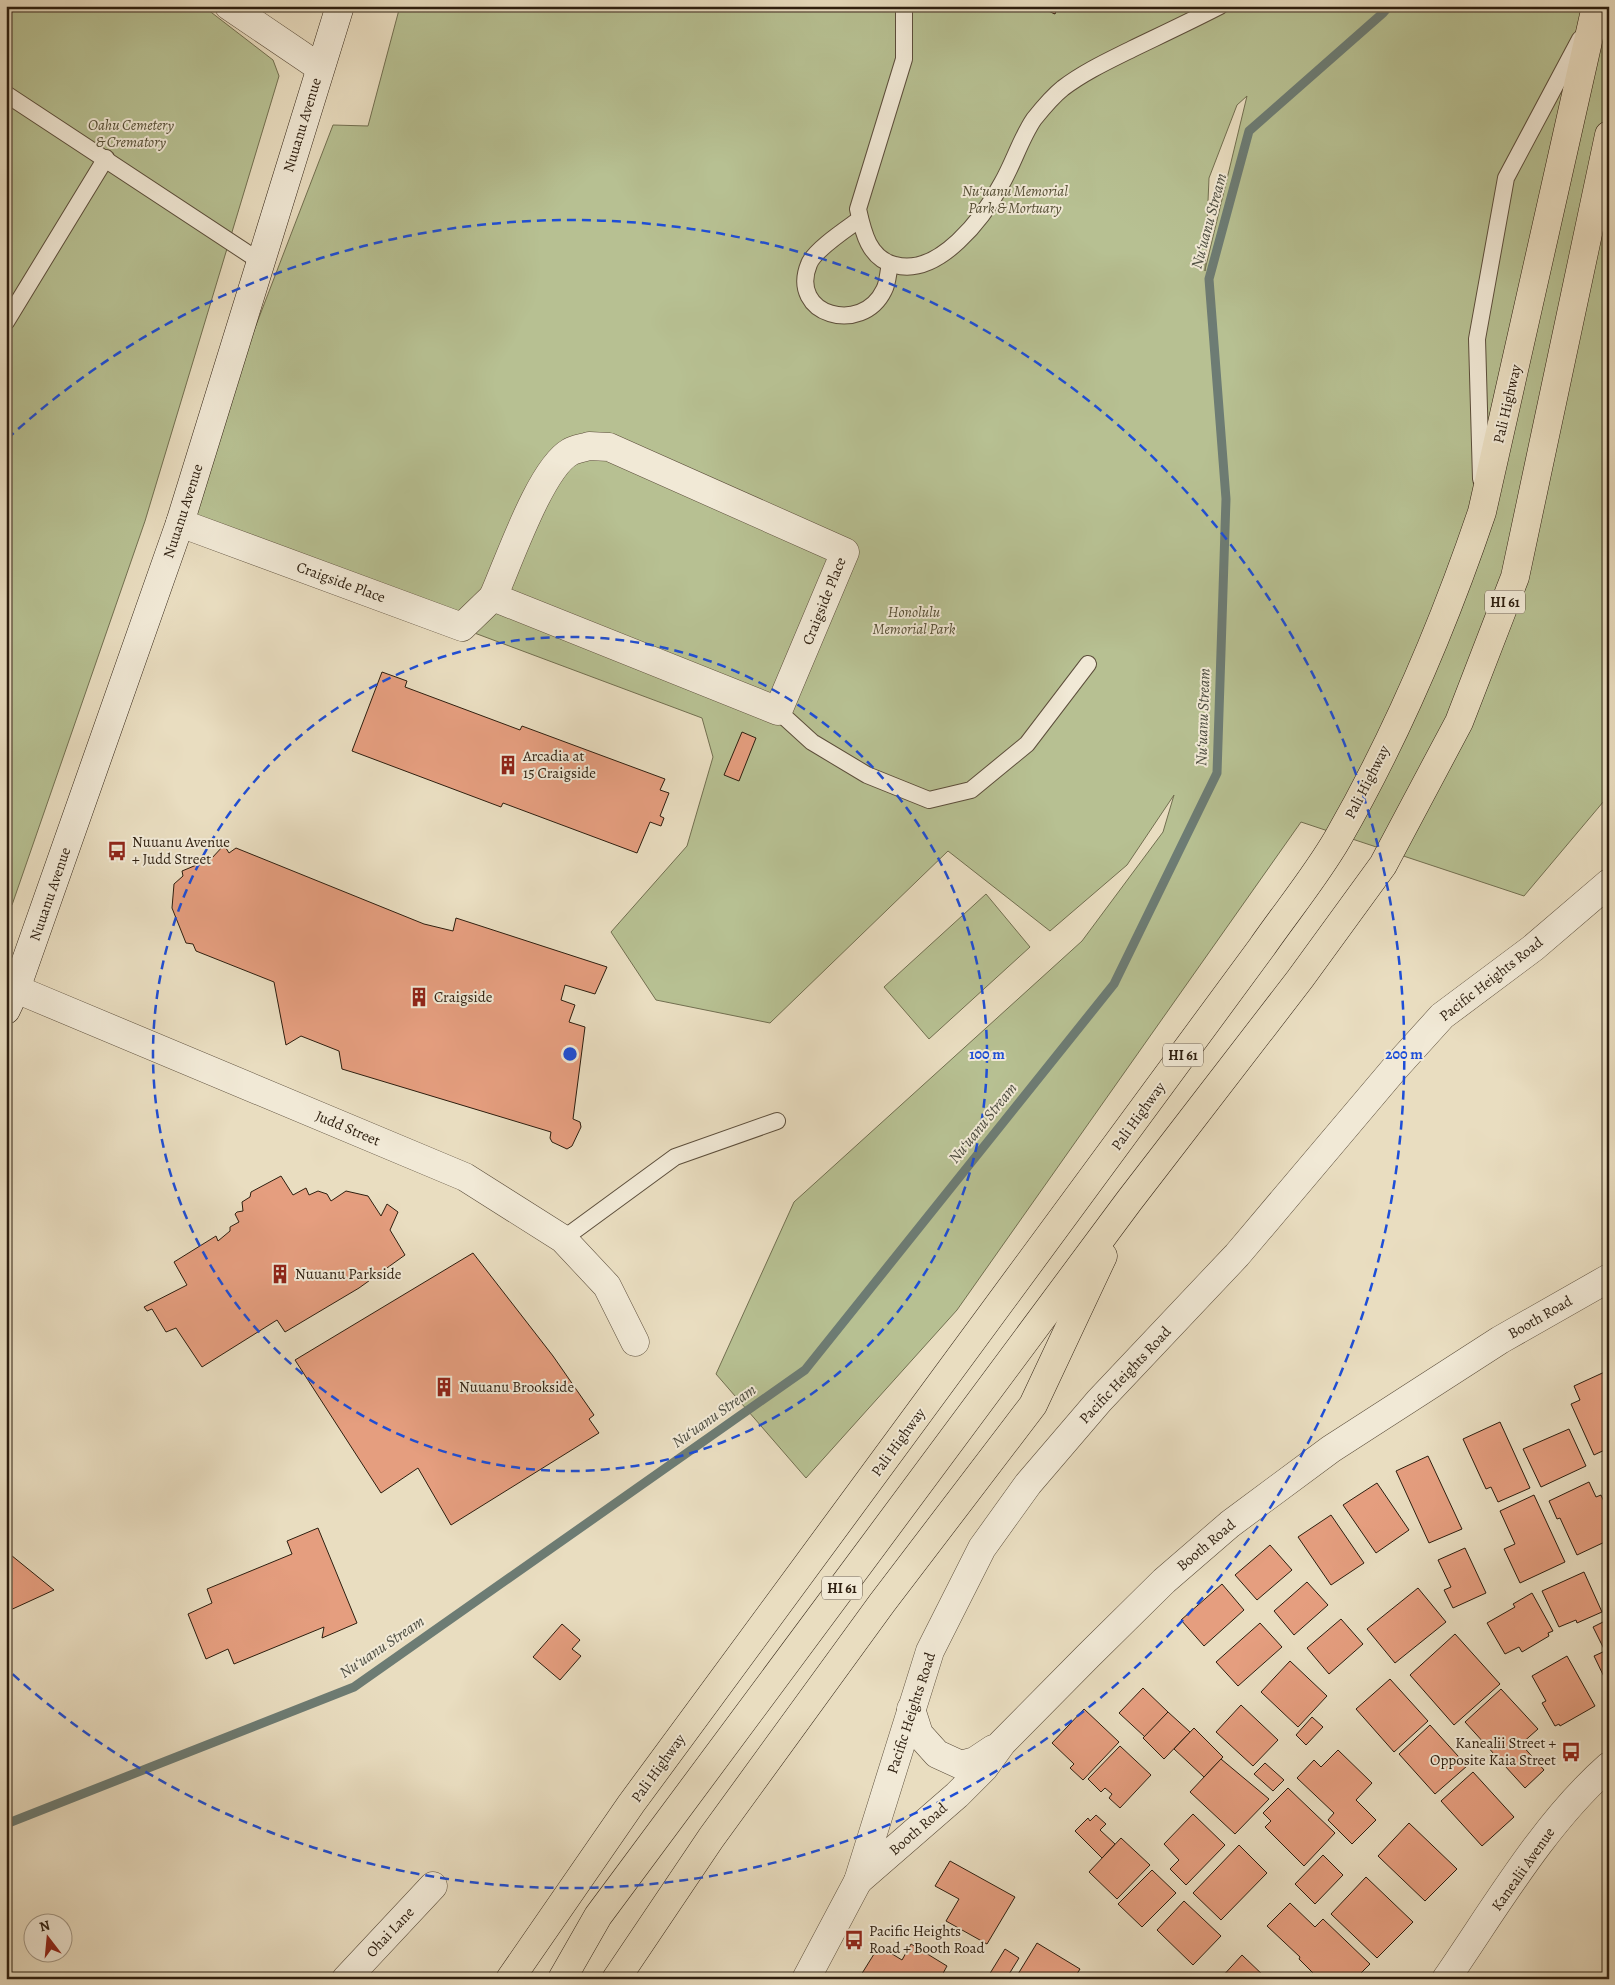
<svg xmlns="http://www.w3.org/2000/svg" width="1615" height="1985" font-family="Alegreya,serif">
<rect width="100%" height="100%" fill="#e9ddc0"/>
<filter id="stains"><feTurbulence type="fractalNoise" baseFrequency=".004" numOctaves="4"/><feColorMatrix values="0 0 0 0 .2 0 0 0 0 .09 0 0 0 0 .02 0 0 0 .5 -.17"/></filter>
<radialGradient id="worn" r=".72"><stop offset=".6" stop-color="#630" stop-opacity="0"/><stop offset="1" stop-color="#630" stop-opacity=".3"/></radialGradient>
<g fill="#b7c092" stroke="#726f50" fill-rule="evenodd">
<path d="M6 6H203L273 60 279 76 145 521 12 905 6 908Z"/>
<path d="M400 6H1609V795L1524 896 1301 822 957 1310 806 1478 716 1374 794 1202 1082 941 1163 832 1174 795 1127 865 1050 931 948 851 770 1023 656 1000 611 932 687 846 713 757 702 718 180 523 333 125 368 126ZM1247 96 1205 270V271L1209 178 1237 105Z"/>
<path d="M986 894 1030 947 929 1039 884 987Z"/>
</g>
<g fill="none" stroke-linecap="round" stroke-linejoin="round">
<path stroke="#6d7c74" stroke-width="9" d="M6 1824 354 1687 805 1370 1114 984 1217 773 1226 499 1209 279 1249 131 1383 13 1389 6"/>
</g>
<g fill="#e59e7f" stroke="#2d1e0f">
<path d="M1037 6H1058L1055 14Z"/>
<path d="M382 672 407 681 405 687 520 730 522 726 665 779 660 790 669 793 660 816 664 818 661 826 650 822 637 853 503 803 501 807 352 751Z"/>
<path d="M742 732 756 738 739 781 724 775Z"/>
<path d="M224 845 229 853 236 848 424 924 453 931 456 918 607 967 595 994 565 985 561 1000 575 1005 569 1022 585 1027 573 1119 580 1122 581 1127 572 1146 567 1149 552 1142 550 1138 551 1132 342 1069 339 1051 301 1036 286 1045 274 982 196 951 193 944 186 943 172 908 174 884 183 876 182 871 211 859Z"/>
<path d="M281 1176 293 1195 306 1188 309 1195 318 1191 327 1194 331 1201 346 1191 368 1196 381 1216 387 1204 398 1212 390 1230 405 1255 359 1288 285 1332 277 1320 202 1367 176 1328 166 1332 152 1309 147 1311 144 1307 187 1285 174 1262 216 1236 218 1241 230 1231V1227L239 1222 235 1214 237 1212 243 1211 242 1202 250 1197 251 1192Z"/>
<path d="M473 1253 553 1356 594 1415 589 1419 599 1433 451 1525 418 1468 381 1493 295 1360Z"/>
<path d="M1609 1370V1448L1594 1455 1571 1404 1580 1400 1574 1386Z"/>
<path d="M1500 1422 1530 1488 1498 1502 1491 1487 1486 1489 1463 1439Z"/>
<path d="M1569 1429 1586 1466 1541 1487 1523 1449Z"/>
<path d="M1428 1456 1462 1529 1429 1543 1396 1471Z"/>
<path d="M1589 1482 1596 1497 1601 1495 1609 1513V1519L1606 1520 1609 1526V1540L1577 1555 1560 1518 1557 1519 1549 1501Z"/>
<path d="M1377 1483 1409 1530 1376 1553 1343 1505Z"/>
<path d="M1534 1495 1565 1562 1520 1583 1504 1549 1515 1544 1500 1511Z"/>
<path d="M1331 1515 1364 1563 1331 1585 1298 1537Z"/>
<path d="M318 1528 357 1623 322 1638 324 1627 234 1664 228 1649 206 1659 188 1614 212 1603 207 1589 292 1554 287 1541Z"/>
<path d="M1270 1545 1292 1570 1257 1600 1235 1575Z"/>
<path d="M1465 1548 1486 1593 1453 1608 1444 1590 1451 1587 1438 1560Z"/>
<path d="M6 1551 54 1590 6 1612Z"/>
<path d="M1584 1572 1602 1612 1577 1623 1576 1620 1559 1627 1542 1591Z"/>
<path d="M1307 1582 1328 1605 1294 1635 1274 1611Z"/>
<path d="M1222 1584 1244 1610 1204 1646 1181 1620Z"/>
<path d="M1418 1588 1446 1622 1395 1663 1367 1629Z"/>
<path d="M1532 1593 1553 1631 1548 1633 1549 1636 1522 1652 1519 1647 1505 1654 1487 1623 1515 1607 1513 1604Z"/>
<path d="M1341 1619 1363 1644 1329 1674 1307 1648Z"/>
<path d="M1609 1619V1687L1594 1656 1605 1651 1593 1627Z"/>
<path d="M1260 1623 1282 1647 1238 1686 1216 1662Z"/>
<path d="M562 1624 580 1640 572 1649 581 1656 560 1680 533 1657Z"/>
<path d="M1455 1634 1500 1684 1454 1725 1410 1675Z"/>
<path d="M1567 1656 1595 1706 1560 1726 1559 1724 1555 1726 1542 1703 1546 1701 1532 1676Z"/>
<path d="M1290 1661 1327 1696 1298 1727 1261 1692Z"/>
<path d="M1390 1679 1428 1721 1394 1752 1356 1709Z"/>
<path d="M1143 1688 1168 1712 1145 1737 1119 1713Z"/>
<path d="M1501 1689 1538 1729 1521 1744 1544 1770 1525 1788 1465 1722Z"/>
<path d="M1241 1705 1278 1740 1253 1766 1216 1732Z"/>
<path d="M1084 1709 1119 1742 1083 1780 1070 1768 1074 1764 1052 1743Z"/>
<path d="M1168 1712 1190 1732 1164 1759 1143 1738Z"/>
<path d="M1312 1717 1323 1727 1306 1745 1296 1735Z"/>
<path d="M1430 1725 1467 1766 1435 1794 1399 1754Z"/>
<path d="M1194 1728 1223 1757 1204 1777 1174 1749Z"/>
<path d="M1120 1746 1151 1775 1120 1808 1109 1798 1112 1794 1105 1788 1101 1792 1088 1779Z"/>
<path d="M1338 1750 1372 1783 1356 1800 1376 1820 1352 1844 1328 1820 1334 1813 1297 1778 1314 1760 1321 1767Z"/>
<path d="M1221 1759 1269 1799 1235 1834 1190 1792Z"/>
<path d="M1265 1763 1284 1780 1273 1791 1254 1774Z"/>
<path d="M1473 1772 1514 1817 1482 1846 1441 1801Z"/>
<path d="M1288 1788 1335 1833 1304 1866 1265 1827 1271 1821 1263 1813Z"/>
<path d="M1193 1814 1225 1845 1186 1885 1170 1869 1179 1860 1164 1844Z"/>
<path d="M1096 1815 1106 1824 1100 1830 1115 1844 1102 1858 1075 1831 1088 1818 1090 1821Z"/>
<path d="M1409 1823 1457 1869 1425 1901 1378 1856Z"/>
<path d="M1121 1838 1150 1865 1117 1899 1089 1872Z"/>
<path d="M1239 1845 1267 1873 1221 1920 1193 1893Z"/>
<path d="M1323 1855 1343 1875 1315 1904 1295 1884Z"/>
<path d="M950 1861 1015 1897 987 1944 946 1921 959 1899 935 1886Z"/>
<path d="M1152 1870 1176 1893 1142 1927 1118 1904Z"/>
<path d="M1366 1877 1413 1922 1377 1958 1331 1914Z"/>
<path d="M1184 1901 1221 1936 1193 1965 1157 1930Z"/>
<path d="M1290 1903 1315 1927 1323 1919 1370 1964 1360 1974 1364 1979H1319L1299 1959 1300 1957 1267 1926Z"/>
<path d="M1037 1943 1080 1969 1075 1977 1078 1979H1015Z"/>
<path d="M911 1944 947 1966 940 1979H868L861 1975 879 1946 902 1960Z"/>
<path d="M1005 1949 1019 1958 1006 1979H995L989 1975Z"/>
<path d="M1242 1955 1267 1979H1220Z"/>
</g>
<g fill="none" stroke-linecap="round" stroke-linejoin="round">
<defs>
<g id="service">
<path d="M904 6V59L858 209C863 232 869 259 895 265 939 277 984 217 1002 183 1014 162 1021 138 1034 119 1042 109 1053 96 1063 88 1084 72 1108 61 1132 49 1161 35 1191 21 1220 6"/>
<path d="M6 94 261 262"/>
<path d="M860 219C848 228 814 250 809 264 788 315 862 336 884 290 888 283 888 272 890 264"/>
<path d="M6 322 106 158"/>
<path d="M1481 479 1477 339 1506 178 1580 39"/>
<path d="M778 711 812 742 867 775 929 800 971 790 1027 744 1088 664"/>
<path d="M563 1239 675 1157 777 1121"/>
</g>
<g id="minor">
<path d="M229 6 319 67"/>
<path d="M589 446 609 447 845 552 778 711 493 597C508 564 540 469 570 452 575 449 583 448 589 446Z"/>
<path d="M180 523 462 627 493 597"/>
<path d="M16 989 465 1177 563 1239 607 1286 635 1342"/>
<path d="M346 1979 433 1886"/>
</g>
<g id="tertiary">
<path d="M911 1709 919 1734 937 1754 961 1765 975 1761 993 1749"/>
<path d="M858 1881 957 1795 984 1768 1002 1743 1088 1656 1164 1581 1230 1524 1331 1449 1500 1340 1609 1278"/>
<path d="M806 1979 858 1881 930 1651 982 1548 1028 1484 1099 1401 1237 1255 1395 1068 1442 1016 1533 948 1609 883"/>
<path d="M1446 1979C1495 1908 1544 1823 1609 1766"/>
</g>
<path id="secondary" d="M6 1010 16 989 180 523 340 6"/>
<g id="trunk">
<path d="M510 1979 631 1804 1262 947C1287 911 1316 876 1338 838 1397 735 1444 624 1482 512L1596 6"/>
<path d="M562 1979 598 1916 1129 1201 1300 979 1383 865 1459 722 1515 577 1609 135"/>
<path d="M616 1979 711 1838 882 1603 1033 1405 1103 1256"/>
</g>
</defs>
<use href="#service" stroke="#5c4e3b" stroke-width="18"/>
<use href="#minor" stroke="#5c4e3b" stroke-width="29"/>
<use href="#tertiary" stroke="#5c4e3b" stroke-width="29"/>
<use href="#secondary" stroke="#2d1e0f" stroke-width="29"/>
<use href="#trunk" stroke="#2d1e0f" stroke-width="29"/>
<use href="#service" stroke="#f1e9d6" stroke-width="16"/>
<use href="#minor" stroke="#f1e9d6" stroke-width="28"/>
<use href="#tertiary" stroke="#f1e9d6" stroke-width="28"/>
<use href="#secondary" stroke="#f1e9d6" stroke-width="28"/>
<use href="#trunk" stroke="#e9ddc0" stroke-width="28"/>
</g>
<g fill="none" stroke="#1d4ed8" stroke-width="2.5" stroke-dasharray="9 6">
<circle cx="570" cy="1054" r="417"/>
<path d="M7 439A834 834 0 1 1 7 1669"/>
</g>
<defs>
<symbol id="building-bare" viewBox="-9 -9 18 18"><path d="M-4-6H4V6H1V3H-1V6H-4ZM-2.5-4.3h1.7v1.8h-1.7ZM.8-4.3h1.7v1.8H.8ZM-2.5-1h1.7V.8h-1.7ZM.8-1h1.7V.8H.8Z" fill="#8f2418" stroke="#f1e9d6" stroke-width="2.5" paint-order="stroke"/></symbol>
<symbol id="bus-bare" viewBox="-9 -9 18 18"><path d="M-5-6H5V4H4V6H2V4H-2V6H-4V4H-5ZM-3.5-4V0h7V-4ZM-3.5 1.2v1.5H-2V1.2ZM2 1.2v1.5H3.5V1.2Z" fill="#8f2418" stroke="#f1e9d6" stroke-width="2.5" paint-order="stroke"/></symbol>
</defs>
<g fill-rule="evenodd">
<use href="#building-bare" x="494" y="751" width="28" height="28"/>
<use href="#bus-bare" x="103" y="837" width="28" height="28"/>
<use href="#building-bare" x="405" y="983" width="28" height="28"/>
<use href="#building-bare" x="266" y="1260" width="28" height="28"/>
<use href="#building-bare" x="430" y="1373" width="28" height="28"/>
<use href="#bus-bare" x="1557" y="1738" width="28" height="28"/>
<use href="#bus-bare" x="840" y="1926" width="28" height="28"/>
</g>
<g text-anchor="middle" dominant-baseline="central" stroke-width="4" stroke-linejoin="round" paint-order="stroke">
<g fill="#f1e9d6" stroke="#685b4b" stroke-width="1">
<rect x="1485" y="590.5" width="40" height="23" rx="4"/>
<rect x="1163" y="1043.5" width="40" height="23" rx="4"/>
<rect x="822" y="1576.5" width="40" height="23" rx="4"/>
</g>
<g font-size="14" font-weight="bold" fill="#2d1e0f">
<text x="1505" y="602">HI 61</text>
<text x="1183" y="1055">HI 61</text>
<text x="842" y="1588">HI 61</text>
</g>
<g font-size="15" font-style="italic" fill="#564f36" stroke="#f1e9d6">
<text x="131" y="125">Oahu Cemetery<tspan x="131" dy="17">&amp; Crematory</tspan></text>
<text x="1015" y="191">Nuʻuanu Memorial<tspan x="1015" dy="17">Park &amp; Mortuary</tspan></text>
<text x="914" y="612">Honolulu<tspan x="914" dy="17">Memorial Park</tspan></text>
</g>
<g font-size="15" fill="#2d1e0f" stroke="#f1e9d6">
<text transform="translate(302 125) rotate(-73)">Nuuanu Avenue</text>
<text transform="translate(1507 404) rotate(-77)">Pali Highway</text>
<text transform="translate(183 511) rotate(-72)">Nuuanu Avenue</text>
<text transform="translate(341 582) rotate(20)">Craigside Place</text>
<text transform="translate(824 601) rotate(-68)">Craigside Place</text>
<text transform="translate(1367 782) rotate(-63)">Pali Highway</text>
<text transform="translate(50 894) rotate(-71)">Nuuanu Avenue</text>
<text transform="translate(1491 979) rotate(-38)">Pacific Heights Road</text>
<text transform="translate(1138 1116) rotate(-54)">Pali Highway</text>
<text transform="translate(348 1128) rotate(23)">Judd Street</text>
<text transform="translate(1540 1317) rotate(-30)">Booth Road</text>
<text transform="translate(1125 1375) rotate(-47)">Pacific Heights Road</text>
<text transform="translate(898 1442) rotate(-54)">Pali Highway</text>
<text transform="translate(1206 1545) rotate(-40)">Booth Road</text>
<text transform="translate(911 1713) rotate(-72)">Pacific Heights Road</text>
<text transform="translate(658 1768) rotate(-54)">Pali Highway</text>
<text transform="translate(918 1829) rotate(-41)">Booth Road</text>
<text transform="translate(1523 1869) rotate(-55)">Kanealii Avenue</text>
<text transform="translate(390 1932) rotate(-47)">Ohai Lane</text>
</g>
<g font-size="15" fill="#2d1e0f" stroke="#f1e9d6" text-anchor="start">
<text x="523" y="756">Arcadia at<tspan x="523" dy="17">15 Craigside</tspan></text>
<text x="132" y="842">Nuuanu Avenue<tspan x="132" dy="17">+ Judd Street</tspan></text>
<text x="434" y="997">Craigside</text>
<text x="295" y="1274">Nuuanu Parkside</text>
<text x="459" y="1387">Nuuanu Brookside</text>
<text x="1556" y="1743" text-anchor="end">Kanealii Street +<tspan x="1556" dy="17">Opposite Kaia Street</tspan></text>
<text x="869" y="1931">Pacific Heights<tspan x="869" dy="17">Road + Booth Road</tspan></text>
</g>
<g font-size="16" font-style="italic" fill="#4d4d41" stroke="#f1e9d6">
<text transform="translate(1209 221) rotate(-75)">Nuʻuanu Stream</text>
<text transform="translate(1203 717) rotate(-88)">Nuʻuanu Stream</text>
<text transform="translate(983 1123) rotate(-51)">Nuʻuanu Stream</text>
<text transform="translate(714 1416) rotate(-35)">Nuʻuanu Stream</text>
<text transform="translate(382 1647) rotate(-34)">Nuʻuanu Stream</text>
</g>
</g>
<circle cx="570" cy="1054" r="8" fill="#1d4ed8" stroke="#f1e9d6" stroke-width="2.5"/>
<g font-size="15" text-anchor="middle" font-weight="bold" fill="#1d4ed8" stroke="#f1e9d6" stroke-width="4" stroke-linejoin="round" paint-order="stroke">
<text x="987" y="1059">100 m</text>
<text x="1404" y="1059">200 m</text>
</g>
<rect width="1615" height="1985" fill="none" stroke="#e9ddc0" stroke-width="25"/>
<rect x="8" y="8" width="1600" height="1970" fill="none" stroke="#2d1e0f" stroke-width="2.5"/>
<rect x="12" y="12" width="1590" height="1960" fill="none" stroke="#2d1e0f"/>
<g transform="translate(48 1938) rotate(344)"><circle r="24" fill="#f1e9d6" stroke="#a39886"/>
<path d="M0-4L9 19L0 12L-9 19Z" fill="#8f2418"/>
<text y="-8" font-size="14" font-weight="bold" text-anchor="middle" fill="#2d1e0f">N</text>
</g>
<rect width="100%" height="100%" filter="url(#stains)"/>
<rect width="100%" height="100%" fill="url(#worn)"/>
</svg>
